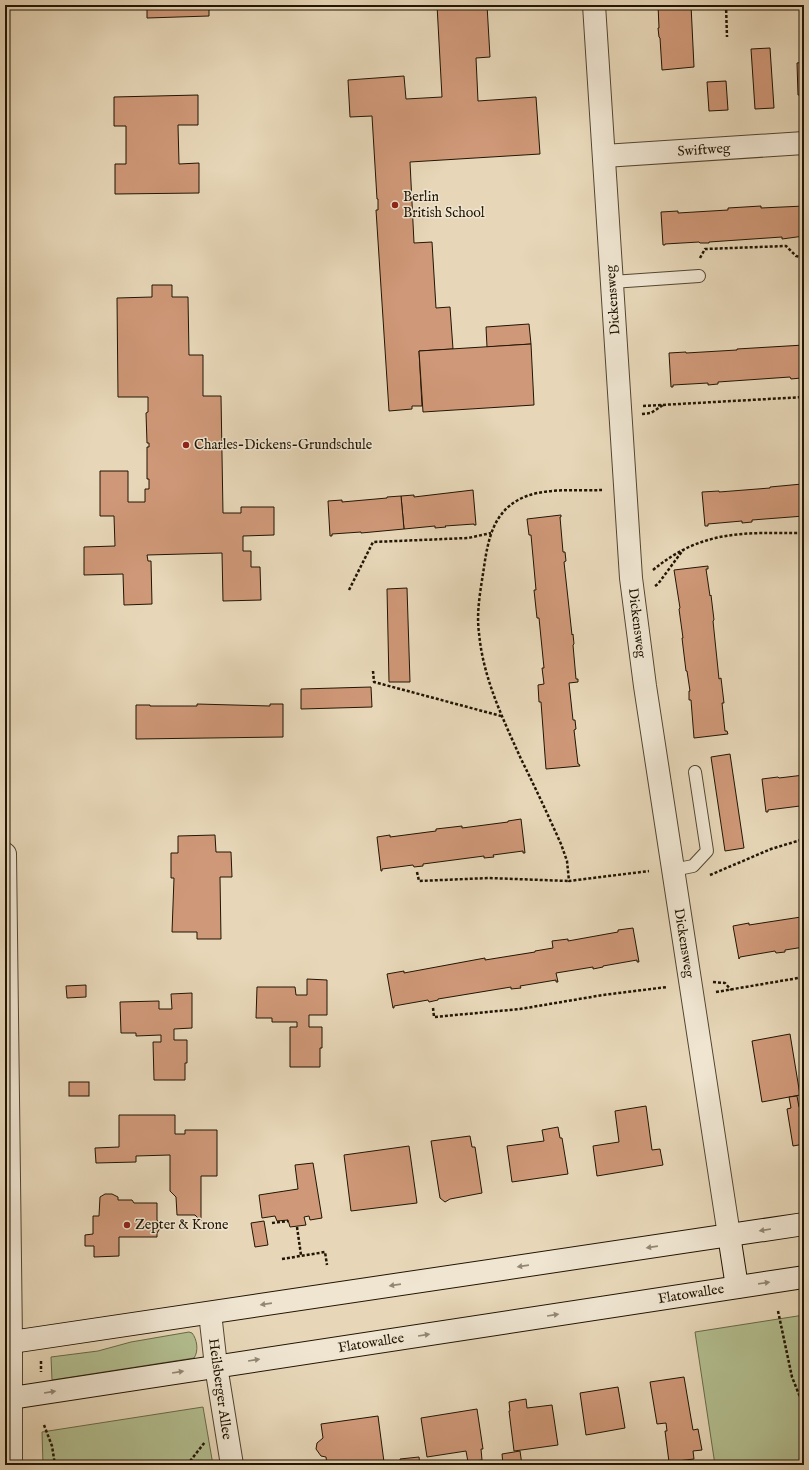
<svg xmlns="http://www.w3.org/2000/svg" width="809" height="1470" font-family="'IM FELL English',serif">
<rect width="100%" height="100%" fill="#e7d7b8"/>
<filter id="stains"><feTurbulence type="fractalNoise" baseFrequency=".005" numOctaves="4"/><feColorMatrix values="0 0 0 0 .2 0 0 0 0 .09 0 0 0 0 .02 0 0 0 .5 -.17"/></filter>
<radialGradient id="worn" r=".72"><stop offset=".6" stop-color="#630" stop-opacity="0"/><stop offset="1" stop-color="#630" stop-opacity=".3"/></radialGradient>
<g fill="#b3bf91" stroke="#6a6a4a">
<path d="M804 1315V1465H715L695 1332Z"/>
<path d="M189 1332 192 1333C197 1339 199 1351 194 1358L52 1380 51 1357 98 1351 131 1342Z"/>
<path d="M203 1407 213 1465H43L42 1432Z"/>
</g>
<g fill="#cf9878" stroke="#211503">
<path d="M147 5H209V16L147 18Z"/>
<path d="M437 5H487L490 57 476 58 478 101 536 97 540 154 410 162 414 243 432 242 436 308 450 307 453 349 419 351 422 406H412V409L389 411 376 210H378V199H377L372 116 350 117 348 80 404 76 406 99 442 97Z"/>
<path d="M658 5H691L694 67 662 70 660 38 659 37 658 28H659Z"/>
<path d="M770 48 774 108 755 109 751 49Z"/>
<path d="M804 62V95H798L797 63Z"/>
<path d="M726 81 728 110 709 111 707 82Z"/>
<path d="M198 95V125H178L179 164 199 163V193L115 194V164H126V126H114V97Z"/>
<path d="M761 206V208L804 206V236L782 239V237L709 242V243H700L699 242 665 244V245H663L661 212 678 211V213L728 210V208Z"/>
<path d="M152 285H172V297H188L189 355H203V396H221L223 513H241V507H274V535L243 536V551H251V567H260L261 600 223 601 222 553 147 555 148 561H151L152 604 124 605 123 574 84 575V547L115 546 114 516H100V471H128V502H145V489H149V479H147V447H149V443H147L146 413 148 412V397H118L117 298 152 297Z"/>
<path d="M529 324 531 344 487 347 486 327Z"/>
<path d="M531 344 534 405 423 412 419 351Z"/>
<path d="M804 345V376L800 377 801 378 791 379 790 377 718 382V384L708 385V383L673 385V387H671L669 353 686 352V353L737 350V349Z"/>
<path d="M802 484V486L804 485V516L752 520V522L742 523V521L708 524V526H705L702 492 719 491V492L770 488V487Z"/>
<path d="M473 490 476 525H474V524L445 526 446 527 435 528V526L404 529 401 496 414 495V497Z"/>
<path d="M401 496 404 529 361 533V532L332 534V536H330L328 501 342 500V502L387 498V497Z"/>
<path d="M561 515V517H560L563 552H565L566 561 564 562 572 635 573 634 574 644 573 645 576 679H578V682L569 683 573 720H575L576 729 574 730 578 764H579L580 766 546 769 541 702H539L538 685 544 684 542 668H544L539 618H537L534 590H536L531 535H529L527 519Z"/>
<path d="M708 566V569H706L710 596 711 595 714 620 713 621 719 679 721 678 724 703H722L725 731H727L728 734 694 738 691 700H689V691H690L687 671H686L682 638H683L679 609 680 608 674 570Z"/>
<path d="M407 588 410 682H389L387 589Z"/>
<path d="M371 687 372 707 301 709V689Z"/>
<path d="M197 704 270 706V704H283V737L136 739V705H150V706H197Z"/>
<path d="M730 754 744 848 725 851 711 757Z"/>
<path d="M804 775V807L800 808V806L768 810V812H766L762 779 778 777 779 778Z"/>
<path d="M521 819 525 853H523V851L493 855 494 857 484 858V856L423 864V866L414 867 413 865 382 869V871H381L377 837 390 835V837L436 831V829L462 826V828L508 822V821Z"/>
<path d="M215 835 216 852H231L232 877H220L221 939H197V932H172L174 878H171V853H178V836Z"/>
<path d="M800 915H804V947L785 950V952L776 953 775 951 740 957 739 959 733 926 749 923V925L801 917Z"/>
<path d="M633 928 639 962H637V960L603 966V967L593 969V967L556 973 558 982H556V980L520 986 521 988 511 989V987L438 999V1000L429 1002 428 1000 394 1006V1008H393L387 974 404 971V973L485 958V960L535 952V951L553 948 552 941 568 939V941L618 932V930Z"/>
<path d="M307 979 327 980V1015H309V1027H322V1048H320V1067H290V1027H297V1022H272V1018H256L257 987H295L296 995H307Z"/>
<path d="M86 985V997L67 998 66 986Z"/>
<path d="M192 993V1028L174 1029V1040H187V1063H185V1080H154L153 1042H161V1035L136 1036V1033H121L120 1002 159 1001V1009H172L171 994Z"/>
<path d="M790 1034 800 1095 762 1102 752 1041Z"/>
<rect x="69" y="1082" width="20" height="14"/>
<path d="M797 1096 799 1107 804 1106V1144L793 1146 787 1109 791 1108 789 1097Z"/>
<path d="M646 1106 652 1150 660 1149 663 1165 597 1176 593 1146 619 1142 615 1111Z"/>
<path d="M119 1115H175V1134H185V1130H217V1176H201V1221L195 1215H177L176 1197 170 1191V1155L136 1156V1162L96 1163 95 1148 119 1147Z"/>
<path d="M558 1127 560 1138H562L568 1174 512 1182 507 1146 544 1141 542 1130Z"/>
<path d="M470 1136 472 1147H475L482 1193 450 1199 445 1202 440 1198 431 1141Z"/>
<path d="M409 1146 417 1203 351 1211 344 1155Z"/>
<path d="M313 1163 322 1218 310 1220 309 1216 304 1217 306 1225 290 1227 288 1220 277 1221 275 1216 262 1218 259 1195 298 1189 295 1165Z"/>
<path d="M105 1194H112L118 1197V1200H132L134 1203H157V1220L161 1227 157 1233V1237H119V1256L94 1257V1246H85V1235L93 1234V1216H99L100 1197Z"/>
<path d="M264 1221 268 1245 255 1247 251 1223Z"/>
<path d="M684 1377 693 1430 698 1429 702 1450 693 1451 694 1459 669 1462 665 1431H667L666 1423 657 1424 650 1382Z"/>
<path d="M618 1387 625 1428 586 1435 580 1393Z"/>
<path d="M526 1399 527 1408 552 1405 558 1445 514 1451 509 1411H510L509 1402Z"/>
<path d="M477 1409 483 1449H481L482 1460 468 1462 466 1451 427 1457 421 1418Z"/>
<path d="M378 1416 384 1462 367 1465H327L326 1457 321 1456 316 1449 317 1443 323 1438 321 1424Z"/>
<path d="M520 1451 522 1465H503L502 1454Z"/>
<path d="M419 1457 420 1465H401L400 1459Z"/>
</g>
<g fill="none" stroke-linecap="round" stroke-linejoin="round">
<defs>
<g id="lane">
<path d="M612 282 699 276"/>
<path d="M673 870 693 866 707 851 695 772"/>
</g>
<g id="street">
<path d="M594 5 631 578 645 686 729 1235"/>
<path d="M604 156 804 143"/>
<path d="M5 854 11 1342V1465"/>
<path d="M210 1313 216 1366 232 1465"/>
</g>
<g id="secondary">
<path d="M729 1235 737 1287"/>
<path d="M5 1343 804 1224"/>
<path d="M5 1399 804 1277"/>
</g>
</defs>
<use href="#lane" stroke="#524630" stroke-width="14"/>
<use href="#street" stroke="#524630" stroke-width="24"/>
<use href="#secondary" stroke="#211503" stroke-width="24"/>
<g stroke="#211503" stroke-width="2.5" stroke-dasharray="3 2" stroke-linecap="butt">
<path d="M726 5 727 37"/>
<path d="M700 258 705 249 786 246 796 256 804 258"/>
<path d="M643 406 804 397"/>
<path d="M642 414 651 413 663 405"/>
<path d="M602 490C576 491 541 487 518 500 493 514 488 540 484 567 481 588 476 611 479 633 483 678 503 719 521 759 535 787 548 815 561 844L567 861 569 881 649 871"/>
<path d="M653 570C703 529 744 533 804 533"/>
<path d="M655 586 658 584 683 550"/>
<path d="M349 590 373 542 468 538 491 533"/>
<path d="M373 671 374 682 501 716"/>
<path d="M417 872 419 881 489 878 569 881"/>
<path d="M710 875 771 849 804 839"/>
<path d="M713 982 725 983 731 990"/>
<path d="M716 992 804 977"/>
<path d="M433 1008 434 1017 520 1009 603 995 667 987"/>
<path d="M272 1223 288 1221"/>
<path d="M297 1227 301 1255"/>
<path d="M282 1259 325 1252 327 1265"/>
<path d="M778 1311 792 1377 804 1407"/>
<path d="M41 1361V1372"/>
<path d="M44 1425 52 1446 55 1465"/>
<path d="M187 1465 205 1442"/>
</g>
<use href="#lane" stroke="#efe5d1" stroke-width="12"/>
<use href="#street" stroke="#efe5d1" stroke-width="22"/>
<use href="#secondary" stroke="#efe5d1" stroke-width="22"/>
</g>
<defs><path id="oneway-solid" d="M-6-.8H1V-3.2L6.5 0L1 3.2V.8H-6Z"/></defs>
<g fill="#928774">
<use href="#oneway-solid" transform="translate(765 1230) rotate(171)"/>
<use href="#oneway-solid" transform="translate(652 1247) rotate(172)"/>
<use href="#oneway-solid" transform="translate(523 1266) rotate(172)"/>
<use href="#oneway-solid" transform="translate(764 1283) rotate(-8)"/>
<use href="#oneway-solid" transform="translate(395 1285) rotate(172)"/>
<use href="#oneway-solid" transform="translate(266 1304) rotate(172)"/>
<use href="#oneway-solid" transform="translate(553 1315) rotate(-9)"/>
<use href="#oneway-solid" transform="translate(424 1335) rotate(-9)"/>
<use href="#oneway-solid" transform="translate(254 1360) rotate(-9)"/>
<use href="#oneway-solid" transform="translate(178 1372) rotate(-9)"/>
<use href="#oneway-solid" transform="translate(50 1392) rotate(-9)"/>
</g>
<g fill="#8f2418" stroke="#efe5d1" stroke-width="1.5">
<circle cx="395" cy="205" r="4"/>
<circle cx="186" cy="445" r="4"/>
<circle cx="127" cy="1225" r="4"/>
</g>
<g text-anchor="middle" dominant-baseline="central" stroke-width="3" stroke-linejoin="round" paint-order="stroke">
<g font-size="14" fill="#211503" stroke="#efe5d1">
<text transform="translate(704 150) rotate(-4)">Swiftweg</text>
<text transform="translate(613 300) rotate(-94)">Dickensweg</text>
<text transform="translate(637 623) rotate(83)">Dickensweg</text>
<text transform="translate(684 943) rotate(81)">Dickensweg</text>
<text transform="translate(691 1294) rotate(-9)">Flatowallee</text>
<text transform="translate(371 1343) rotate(-9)">Flatowallee</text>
<text transform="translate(220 1389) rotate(82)">Heilsberger Allee</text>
</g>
<g font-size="14" fill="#211503" stroke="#efe5d1" text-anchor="start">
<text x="403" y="197">Berlin<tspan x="403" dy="16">British School</tspan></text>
<text x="194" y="445">Charles-Dickens-Grundschule</text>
<text x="135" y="1225">Zepter &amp; Krone</text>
</g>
</g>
<rect width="809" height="1470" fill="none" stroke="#e7d7b8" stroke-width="20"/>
<rect x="6" y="6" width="797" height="1458" fill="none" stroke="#211503" stroke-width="2"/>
<rect x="10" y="10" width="789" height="1450" fill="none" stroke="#211503"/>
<rect width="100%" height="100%" filter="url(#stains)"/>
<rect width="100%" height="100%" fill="url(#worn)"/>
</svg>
